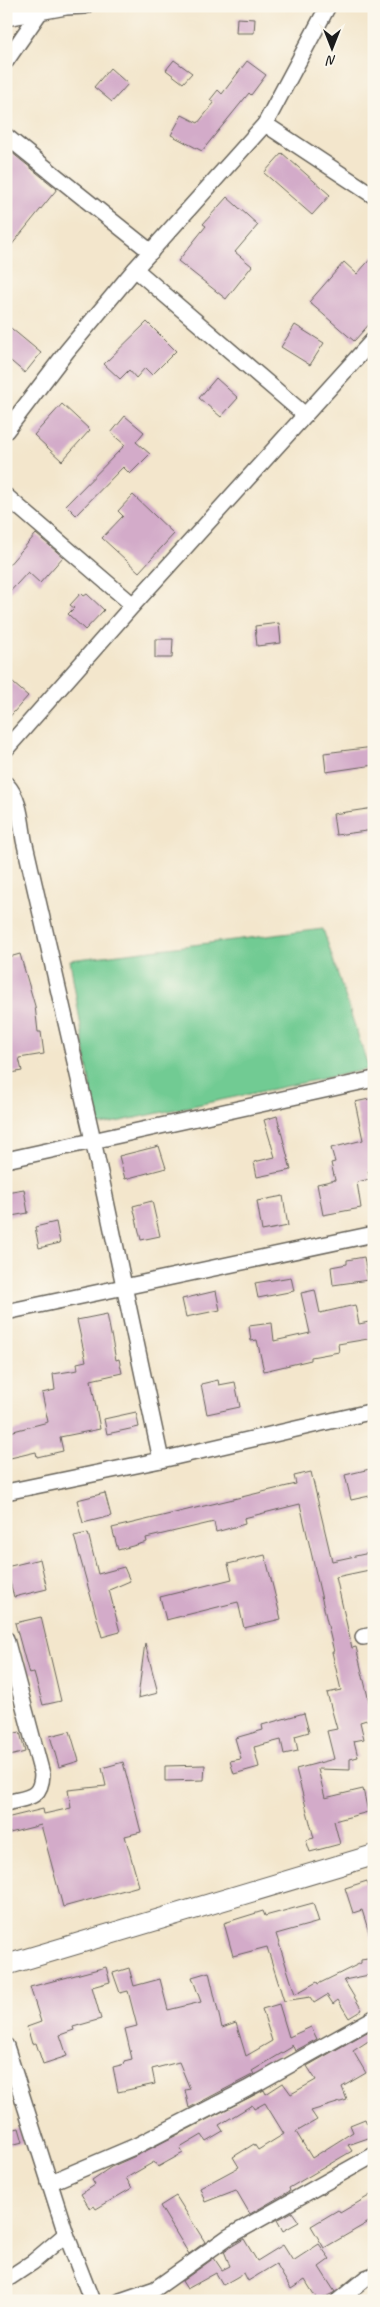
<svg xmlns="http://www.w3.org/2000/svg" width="380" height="2307" font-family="Caveat,sans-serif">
<rect width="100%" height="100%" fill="#fbf7ec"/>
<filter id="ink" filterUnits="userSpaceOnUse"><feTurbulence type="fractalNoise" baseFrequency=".02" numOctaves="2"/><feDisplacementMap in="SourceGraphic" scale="10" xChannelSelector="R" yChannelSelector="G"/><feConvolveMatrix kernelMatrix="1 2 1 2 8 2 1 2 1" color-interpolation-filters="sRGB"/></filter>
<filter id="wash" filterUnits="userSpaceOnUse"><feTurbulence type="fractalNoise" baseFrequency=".0096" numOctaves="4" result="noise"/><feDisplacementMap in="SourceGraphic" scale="20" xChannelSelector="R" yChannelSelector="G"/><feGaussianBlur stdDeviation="1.12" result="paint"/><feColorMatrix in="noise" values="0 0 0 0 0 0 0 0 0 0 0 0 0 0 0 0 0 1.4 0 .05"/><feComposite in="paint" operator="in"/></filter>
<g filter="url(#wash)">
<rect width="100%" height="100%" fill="#f3e6cc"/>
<path fill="#71cb93" stroke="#467458" d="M323 929 369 1069 97 1126 70 960Z"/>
<g id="blocks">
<g fill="#d3abc9">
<path d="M237 18 255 19 254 33H236Z"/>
<path d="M174 60 192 73 183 83 166 70Z"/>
<path d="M247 61 266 75 251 95 249 93 202 151 171 135 182 115 198 123 214 103 210 100 218 90 222 94Z"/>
<path d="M110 68 128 84 112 102 94 87Z"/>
<path d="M6 148 57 189 6 252Z"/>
<path d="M282 153 330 195 312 215 264 173Z"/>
<path d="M227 197 258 225 235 252 252 266 226 299 178 261 206 226 203 224Z"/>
<path d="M374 255V319L354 341 309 302 344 262 357 274Z"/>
<path d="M147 322 176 351 152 375 145 368 136 378 129 370 120 379 104 364Z"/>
<path d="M6 324 41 353 25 373 6 357Z"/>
<path d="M295 325 324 343 310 365 281 347Z"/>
<path d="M216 378 238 398 221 417 199 398Z"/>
<path d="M62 404 90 430 62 461 34 435Z"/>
<path d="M125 416 144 432 136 442 150 454 130 474 123 467 76 515 66 505 125 445 111 433Z"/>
<path d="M133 495 174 534 139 572 102 538 123 516 118 511Z"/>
<path d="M36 534 63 557 40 583 28 572 6 596V568Z"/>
<path d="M81 593 84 596 87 594 104 610 85 630 68 614 74 608 70 605Z"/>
<path d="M279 623 281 643 257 646 255 626Z"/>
<path d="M155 639H173L172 658H155Z"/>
<path d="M6 677 28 696 6 721Z"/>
<path d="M374 747V765L326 772 324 753Z"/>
<path d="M374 808V830L336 835 333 814Z"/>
<path d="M20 954 35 1006 38 1032H41L44 1054 19 1058 22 1071 6 1074V958Z"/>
<path d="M374 1098V1169L368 1171 370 1179 357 1182 361 1208 323 1215 317 1184 335 1180 331 1163 335 1162 331 1148 363 1140 355 1102Z"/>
<path d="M277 1116 291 1170 257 1177 254 1162 275 1157 264 1120Z"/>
<path d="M159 1146 166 1168 125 1179 119 1156Z"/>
<path d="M24 1189 28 1213 6 1217V1192Z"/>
<path d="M283 1196 288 1226 262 1231 257 1201Z"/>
<path d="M152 1201 160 1236 141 1240 133 1206Z"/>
<path d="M56 1222 60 1243 39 1248 35 1227Z"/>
<path d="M364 1257 368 1280 333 1285 331 1267 347 1264V1260Z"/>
<path d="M291 1277 294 1291 258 1298 255 1283Z"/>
<path d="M315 1290 320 1313 355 1305 359 1324 374 1321V1338L338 1344 339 1352 311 1357V1360L264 1371 257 1340 251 1341 249 1326 272 1323 274 1341 310 1333 301 1293Z"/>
<path d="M216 1291 220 1310 186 1317 182 1299Z"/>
<path d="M107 1314 116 1360 119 1359 122 1373 91 1380 100 1429 60 1437 63 1451 37 1457 36 1452 6 1459V1433L48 1422 42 1393 55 1390 53 1374 78 1370 77 1363 86 1361 77 1320Z"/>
<path d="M218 1380 219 1385 235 1382 240 1407 207 1414 201 1384Z"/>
<path d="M136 1412 139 1427 107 1434 104 1419Z"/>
<path d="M374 1468V1495L351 1500 345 1475Z"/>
<path d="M311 1472 332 1561 374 1552V1569L336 1577 352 1648 356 1647 373 1718 360 1722 364 1739 354 1741 358 1757 350 1759V1770L318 1769 325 1798 363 1789 368 1812 334 1821 340 1844 310 1852 306 1840 314 1838 296 1769 334 1759 327 1731 337 1729 327 1693 341 1690 332 1652H334L300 1504 244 1518 245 1524 216 1532 214 1522 146 1538 147 1542 118 1550 112 1528 296 1484 294 1476Z"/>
<path d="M105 1493 111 1516 83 1523 77 1500Z"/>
<path d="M88 1533 98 1574 124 1567 130 1581 109 1590 120 1632 102 1637 74 1536Z"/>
<path d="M265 1555 281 1619 244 1628 238 1602 166 1620 160 1597 232 1579 228 1564Z"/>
<path d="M40 1559 47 1589 14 1597 6 1567Z"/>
<path d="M41 1617 61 1701 43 1705 34 1673 29 1674 15 1623Z"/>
<path d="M145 1643 158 1693 138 1698 141 1673Z"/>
<path d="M304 1713 309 1732 295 1736 298 1751 284 1754 281 1740 254 1747 259 1767 234 1774 230 1761 241 1759 235 1738 263 1730 262 1725Z"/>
<path d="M70 1731 79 1761 59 1767 50 1736Z"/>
<path d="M20 1732 25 1752 6 1757V1735Z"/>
<path d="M123 1762 141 1832 125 1836 139 1886 63 1907 41 1825 6 1834V1818L43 1809 44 1814 71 1808 68 1790 106 1786 102 1768Z"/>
<path d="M205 1765 204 1780 165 1781V1766Z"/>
<path d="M367 1881 374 1902V1939H371L362 1910 353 1913 345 1888Z"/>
<path d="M313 1903 319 1922 276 1934 295 1994 317 1982 318 1984 361 1963V1960L374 1958V1974L344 1980 362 2010 349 2018 338 2000 333 2004 327 1995 314 2003 310 1997 284 2001 267 1947 233 1956 224 1923 263 1911 265 1916Z"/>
<path d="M106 1967 110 1982 92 1987 101 2019 73 2027 74 2030 60 2035 67 2056 43 2064 36 2043 32 2044 27 2027 41 2022 30 1987Z"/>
<path d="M129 1968 134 1986 160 1979 168 2010 201 2002 192 1977 209 1972 222 2028 236 2023 246 2056 272 2041 262 2009 279 2004 289 2037 311 2027 317 2039 295 2051 292 2044V2047L252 2071 254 2074 189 2108 185 2090 190 2089 179 2062 152 2069 155 2084 118 2092 113 2067 125 2064 124 2061 132 2059 125 2029 137 2026 128 1991 120 1993 113 1973Z"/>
<path d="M369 2031 373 2038 353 2051 366 2073 342 2087 347 2100 311 2111 317 2120 296 2132 312 2158 353 2132 350 2125 365 2119 367 2124 374 2120V2136L348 2145 352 2151 289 2188 290 2191 250 2214 236 2190 205 2202 200 2188 239 2167 233 2157 254 2144 258 2150 284 2134 265 2103 254 2109 252 2105 219 2125 223 2131 206 2141 202 2135 180 2148 183 2153 158 2167 154 2162 126 2178 132 2188 96 2209 94 2206 90 2209 81 2194 95 2185 92 2180 111 2167 140 2154 264 2090 266 2094 283 2083 291 2094 316 2080 307 2066Z"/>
<path d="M19 2128 23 2142 6 2146V2131Z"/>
<path d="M374 2193V2219L324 2248 311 2226 338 2210 340 2213Z"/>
<path d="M176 2196 205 2242 189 2254 160 2206Z"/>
<path d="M292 2212 299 2222 283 2231 277 2220Z"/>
<path d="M244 2239 257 2261 283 2245 293 2261 319 2244 330 2259 319 2267 335 2292 318 2301 305 2280 291 2289 276 2264 248 2281 244 2273 223 2285 216 2273 187 2289 182 2281 214 2258 222 2270 230 2266 224 2251Z"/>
</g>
</g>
</g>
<g filter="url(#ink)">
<use href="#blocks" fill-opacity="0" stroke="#67635a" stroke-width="1"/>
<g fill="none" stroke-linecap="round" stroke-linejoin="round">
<defs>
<g id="minor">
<path d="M6 18 66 7 85 6"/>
<path d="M6 61 40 12"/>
<path d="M265 124 374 196"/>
<path d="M6 136 151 252"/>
<path d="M135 269 305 415"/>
<path d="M6 431 67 351 135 269 265 124 328 6"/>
<path d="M6 496 133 605"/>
<path d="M6 749 133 605 374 339"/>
<path d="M6 784C20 798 21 822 24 840L93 1140 161 1460"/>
<path d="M6 1160 374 1079"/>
<path d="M6 1312 374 1234"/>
<path d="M6 1492 161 1460 374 1411"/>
<path d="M363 1637 374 1635"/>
<path d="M6 1639 42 1774C41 1800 27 1797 6 1803"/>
<path d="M6 2046 66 2234 33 2262 6 2280"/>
<path d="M49 2183 136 2146 247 2089 374 2018"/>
<path d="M66 2234 92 2301"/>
<path d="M120 2301 155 2289 228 2237 374 2155"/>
<path d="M338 2301 366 2278 374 2275"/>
</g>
<path id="tertiary" d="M6 1965 374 1855"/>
</defs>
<use href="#minor" stroke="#67635a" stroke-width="18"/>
<use href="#tertiary" stroke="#67635a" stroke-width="22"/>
<use href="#minor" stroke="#fff" stroke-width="15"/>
<use href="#tertiary" stroke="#fff" stroke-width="20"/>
</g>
</g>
<rect width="380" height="2307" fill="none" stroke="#fbf7ec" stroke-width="25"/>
<g transform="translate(332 48) rotate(180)" stroke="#fbf7ec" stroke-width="4" paint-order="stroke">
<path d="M0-4L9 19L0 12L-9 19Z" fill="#1c1c1c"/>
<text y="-8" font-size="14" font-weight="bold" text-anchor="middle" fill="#1c1c1c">N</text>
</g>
</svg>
